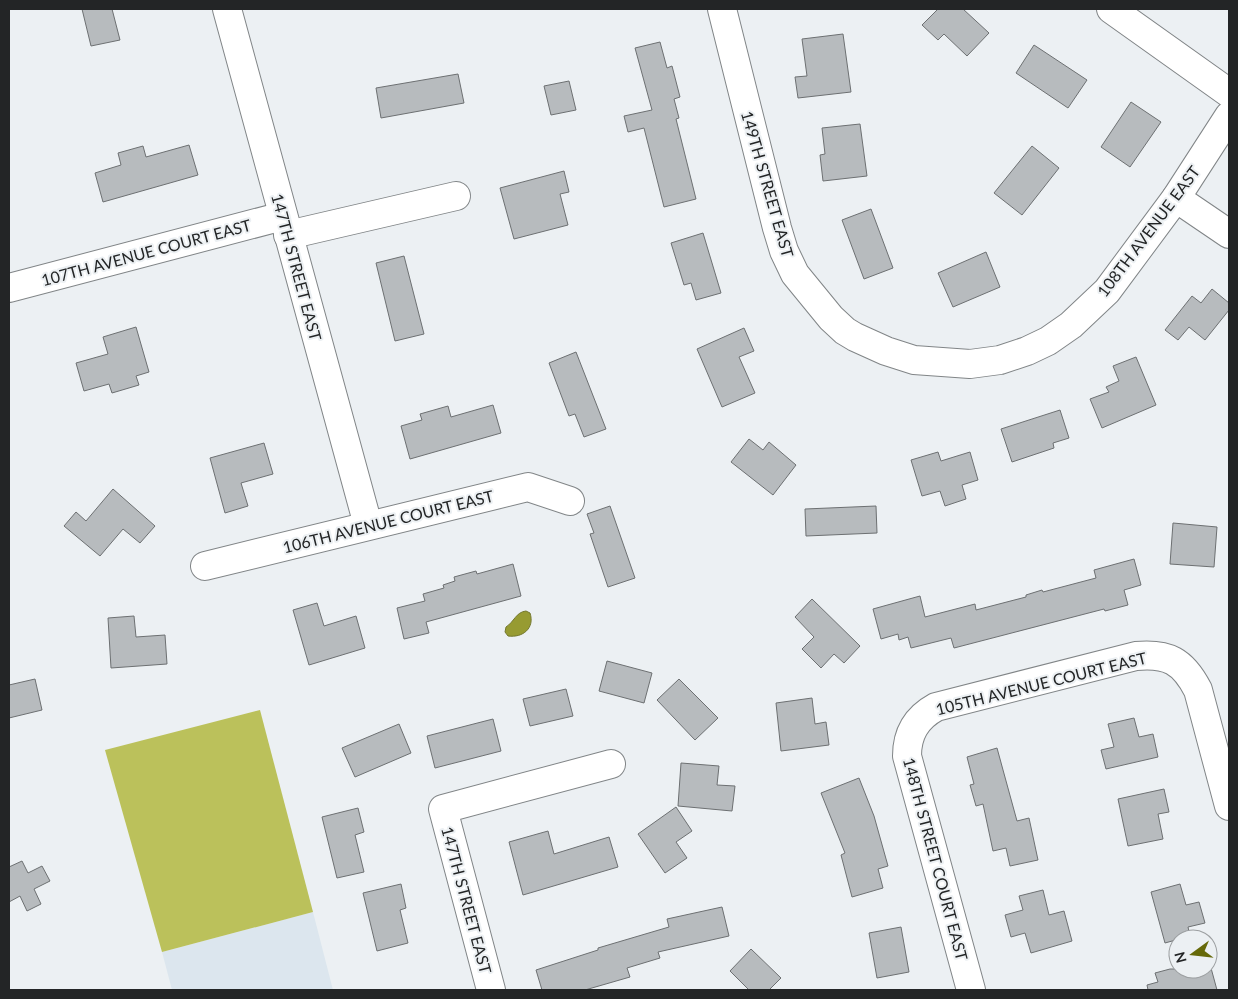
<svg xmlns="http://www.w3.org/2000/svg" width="1238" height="999" font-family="Lato,sans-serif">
<rect width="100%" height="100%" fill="#ecf0f3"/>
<path fill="#dce6ee" d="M313 912 333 990H172L162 952Z"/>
<path fill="#bbc15b" d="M260 710 313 912 162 952 105 750Z"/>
<path fill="#979b32" stroke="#74782e" d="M526 611 530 613C535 628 523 638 508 636L505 632 506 627C514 622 516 612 526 611Z"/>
<g fill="#b7bbbe" stroke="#6d7072">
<path d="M82 9H112L120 40 91 46Z"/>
<path d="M938 9H963L989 33 967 56 944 34 938 40 922 25Z"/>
<path d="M843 34 851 92 798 98 795 77 807 76 802 39Z"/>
<path d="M660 42 667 68 672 66 680 97 674 99 679 118 676 119 696 199 664 207 644 128 628 132 624 116 652 110 635 48Z"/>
<path d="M1034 45 1087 80 1068 108 1016 73Z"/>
<path d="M458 74 464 103 381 118 376 88Z"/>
<path d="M569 81 576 110 551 115 544 86Z"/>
<path d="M1131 102 1161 122 1130 167 1101 147Z"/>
<path d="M860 124 867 176 823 181 820 155 825 154 822 128Z"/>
<path d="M189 145 198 175 103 202 95 173 121 165 118 153 143 146 146 157Z"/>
<path d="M1032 146 1059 168 1022 215 994 193Z"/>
<path d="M564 171 569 192 560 194 568 225 514 239 500 188Z"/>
<path d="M871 209 893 268 864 279 842 220Z"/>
<path d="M703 233 721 293 696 300 691 283 684 285 671 243Z"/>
<path d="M986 252 1000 287 953 307 938 273Z"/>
<path d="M404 256 424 334 395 341 376 263Z"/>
<path d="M1212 289 1229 303V310L1205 340 1189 327 1178 340 1165 330 1192 296 1201 303Z"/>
<path d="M136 327 149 372 136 376 139 385 112 393 109 384 84 391 76 363 108 354 103 337Z"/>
<path d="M744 328 754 351 739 357 755 393 722 407 697 349Z"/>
<path d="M576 352 606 429 584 437 575 414 569 416 549 363Z"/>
<path d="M1136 357 1156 405 1102 428 1090 399 1109 392 1106 387 1119 381 1113 366Z"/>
<path d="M493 405 501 433 410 459 401 426 422 420 420 414 448 406 451 417Z"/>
<path d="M1060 410 1069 438 1053 443 1054 448 1012 462 1001 429Z"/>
<path d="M749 439 763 450 769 442 796 465 773 495 731 462Z"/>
<path d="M264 443 273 474 241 483 248 506 225 513 210 458Z"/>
<path d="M938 452 941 461 970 452 978 480 962 485 966 499 945 506 940 491 922 496 911 460Z"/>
<path d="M113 489 155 526 140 543 123 529 100 556 64 526 76 512 86 521Z"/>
<path d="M610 506 635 578 608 587 590 534 594 533 587 514Z"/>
<path d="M876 506 877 533 806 536 805 509Z"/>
<path d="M1173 523 1217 527 1214 567 1170 564Z"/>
<path d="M1134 559 1141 585 1124 590 1128 605 1105 611 1104 609 954 648 951 638 911 648 908 637 899 640 898 634 881 639 873 609 920 596 925 617 975 604 976 610 1026 597V595L1042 590 1043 592 1096 578 1094 570Z"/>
<path d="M513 564 521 596 426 622 429 633 404 639 397 608 425 601 423 594 444 588 443 585 455 581 454 577 476 571 477 574Z"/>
<path d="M812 599 860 646 844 663 834 654 821 668 802 649 814 637 795 617Z"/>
<path d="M317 603 324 626 356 616 365 648 309 665 293 610Z"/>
<path d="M134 616 136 637 165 635 167 664 111 668 108 618Z"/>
<path d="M607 661 652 673 644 703 599 691Z"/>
<path d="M35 679 42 710 9 718V685Z"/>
<path d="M679 679 718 718 695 740 657 700Z"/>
<path d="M566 689 573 716 530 726 523 699Z"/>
<path d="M812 698 815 724 826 722 829 745 781 751 776 703Z"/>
<path d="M1134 718 1139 737 1153 734 1158 757 1106 769 1101 750 1114 747 1108 724Z"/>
<path d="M493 719 501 751 435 768 427 736Z"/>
<path d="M399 724 411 753 355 777 342 748Z"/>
<path d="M997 748 1017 821 1029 818 1038 860 1010 866 1006 848 993 851 983 804 976 806 970 785 974 784 967 757Z"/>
<path d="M681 763 719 766 717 785 735 786 732 811 678 806Z"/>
<path d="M859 778 874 816 888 866 878 869 883 888 852 897 841 855 845 853 821 793Z"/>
<path d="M1164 789 1169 812 1158 814 1163 839 1128 846 1118 799Z"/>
<path d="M676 807 692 831 676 842 687 858 665 873 638 834Z"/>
<path d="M358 808 364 832 355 835 364 872 337 878 322 817Z"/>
<path d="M548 831 554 854 609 837 618 867 523 895 509 842Z"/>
<path d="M22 861 28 873 42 866 50 881 34 889 41 904 27 911 20 896 9 902V867Z"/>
<path d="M401 884 406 908 400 910 408 943 377 951 363 893Z"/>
<path d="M1180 884 1186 905 1199 902 1205 923 1188 927 1190 936 1165 943 1151 892Z"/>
<path d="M1043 890 1049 915 1064 911 1072 941 1031 953 1025 933 1011 937 1005 915 1023 910 1019 896Z"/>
<path d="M722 907 729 936 658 952 660 958 627 968 630 977 585 990H542L536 970 598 950V948L669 927 667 919Z"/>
<path d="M901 927 909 972 877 978 869 933Z"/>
<path d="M751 949 781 978 769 990H749L730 971Z"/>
<path d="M1211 968 1217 990H1148L1147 985 1158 982 1155 973 1170 969H1186L1188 974Z"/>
</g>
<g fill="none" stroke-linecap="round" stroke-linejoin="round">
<defs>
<g id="minor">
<path d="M227 9 368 525"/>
<path d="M722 9 777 228 784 251 795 274 831 318 845 331 855 337 886 351 914 360 970 364 1000 360 1027 351 1048 341 1071 325 1107 291 1176 198 1229 116"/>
<path d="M1111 9 1229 93"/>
<path d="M1176 198 1229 234"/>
<path d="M288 235 456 196"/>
<path d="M9 288 283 216"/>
<path d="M205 566 528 487 570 501"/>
<path d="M491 990 443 809 611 764"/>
<path d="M971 990 907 756C907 734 916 718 936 707L1136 656C1168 653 1183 661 1198 690L1229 806"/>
</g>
</defs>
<use href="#minor" stroke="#818587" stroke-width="30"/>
<use href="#minor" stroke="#fff" stroke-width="28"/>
</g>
<g text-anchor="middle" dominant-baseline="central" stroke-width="4" stroke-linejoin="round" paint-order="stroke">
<g font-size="16" fill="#232526" stroke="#ecf0f3">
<text transform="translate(768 184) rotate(74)">149TH STREET EAST</text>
<text transform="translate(1148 231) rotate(-53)">108TH AVENUE EAST</text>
<text transform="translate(146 252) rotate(-15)">107TH AVENUE COURT EAST</text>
<text transform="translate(297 267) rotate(75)">147TH STREET EAST</text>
<text transform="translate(388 521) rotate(-14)">106TH AVENUE COURT EAST</text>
<text transform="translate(1041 683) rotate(-14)">105TH AVENUE COURT EAST</text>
<text transform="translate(936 859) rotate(75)">148TH STREET COURT EAST</text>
<text transform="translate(467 900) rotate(75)">147TH STREET EAST</text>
</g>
</g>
<rect width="1238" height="999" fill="none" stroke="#232526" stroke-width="20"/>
<g transform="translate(1193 954) rotate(255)"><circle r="24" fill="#ecf0f3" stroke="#9c9fa1"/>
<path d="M0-4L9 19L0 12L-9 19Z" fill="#666909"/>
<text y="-8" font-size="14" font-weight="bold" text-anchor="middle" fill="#232526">N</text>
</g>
</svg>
